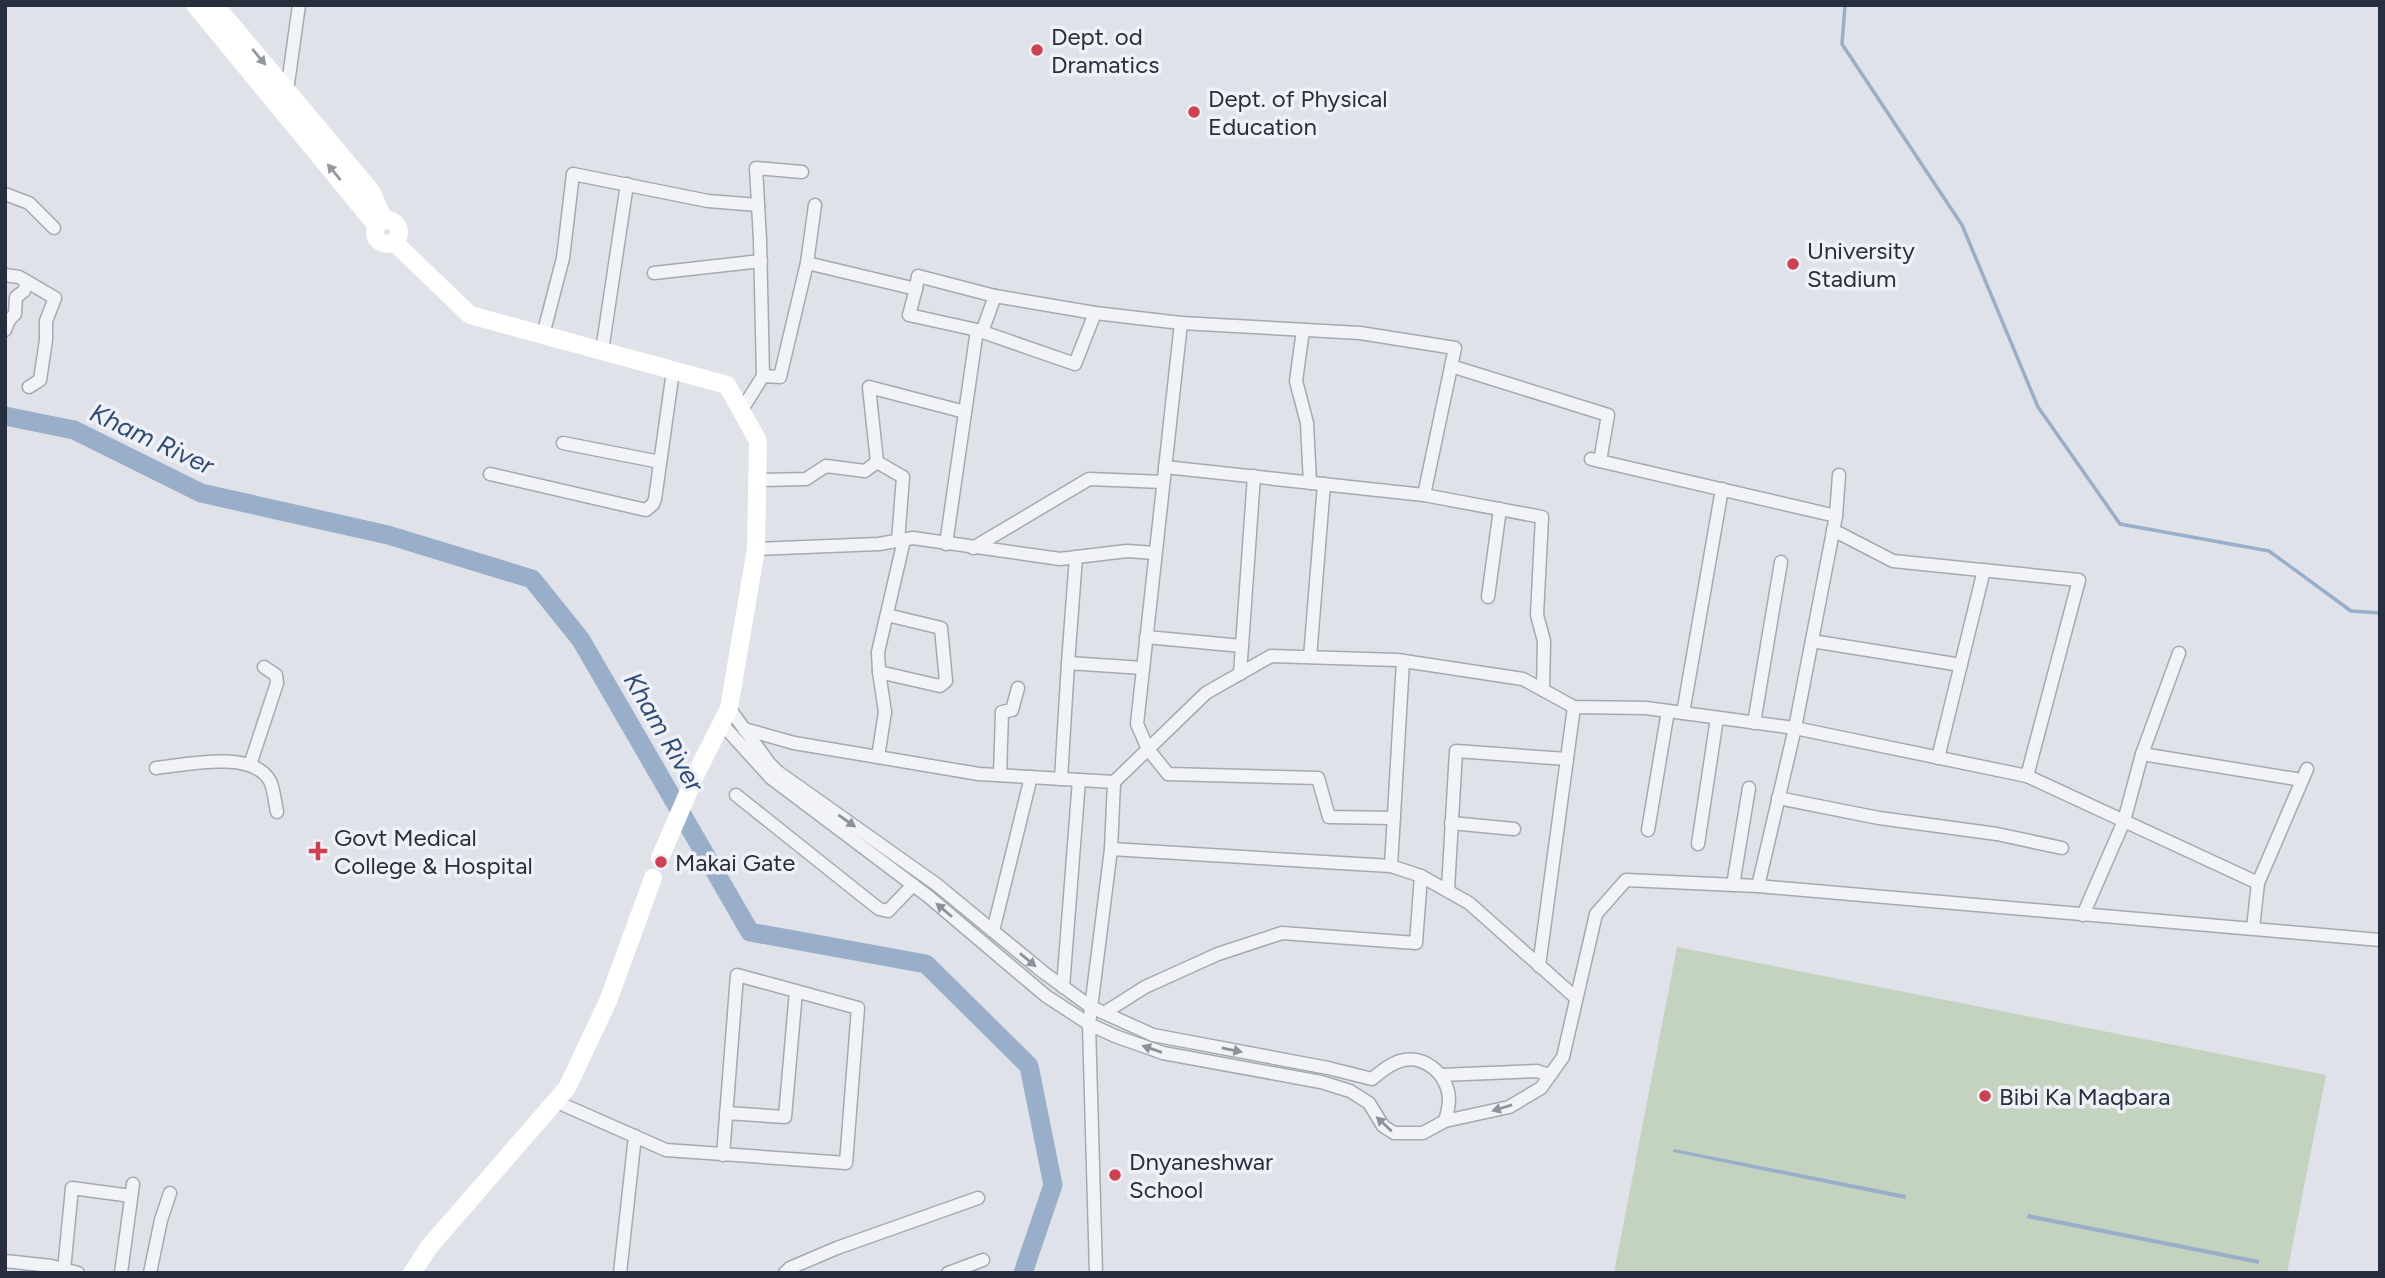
<svg xmlns="http://www.w3.org/2000/svg" width="2385" height="1278" font-family="Figtree,sans-serif">
<rect width="100%" height="100%" fill="#dfe2e8"/>
<path fill="#c4d2c0" d="M1677 947 2326 1075 2287 1273H1614Z"/>
<g fill="#99aec9">
<path d="M1674 1149 1906 1195 1905 1199 1673 1152Z"/>
<path d="M2028 1214 2259 1260V1264L2027 1218Z"/>
</g>
<g fill="none" stroke-linecap="round" stroke-linejoin="round">
<path stroke="#99aec9" stroke-width="3.5" d="M1845 5 1842 44 1962 225 2038 407 2120 524 2269 551 2351 611 2380 613"/>
<path stroke="#99aec9" stroke-width="19" d="M5 416 74 430 201 493 388 535 532 579 581 640 750 932 926 964 1029 1066 1053 1185 1023 1273"/>
<defs>
<g id="street">
<path d="M285 94 287 91 299 5"/>
<path d="M5 194 29 203 54 228"/>
<path d="M807 263 815 205"/>
<path d="M654 273 761 261"/>
<path d="M5 275 19 277 55 298 46 321V340L40 380 29 387"/>
<path d="M916 289 918 276 995 296 982 332"/>
<path d="M995 296 1095 313 1181 323 1360 333 1455 348 1424 495"/>
<path d="M1181 323 1137 724 1148 749 1168 774 1318 778 1329 817 1394 818"/>
<path d="M5 330 9 320 15 314 16 297 24 291 27 282"/>
<path d="M1303 330 1296 381 1307 423 1310 483"/>
<path d="M543 335 563 258 573 174 708 201 758 205"/>
<path d="M602 351 627 184"/>
<path d="M1451 366 1608 415 1600 461"/>
<path d="M763 376 760 240 756 168 802 172"/>
<path d="M741 411 763 376 780 377 807 263 916 289 909 315 977 330 1075 364 1095 313"/>
<path d="M563 443 660 462"/>
<path d="M1591 459 1836 516"/>
<path d="M877 462 869 387 965 412"/>
<path d="M1165 467 1424 495 1542 517 1537 615 1544 641 1543 690"/>
<path d="M490 474 646 510 653 504 655 499 673 371"/>
<path d="M757 480 806 479 826 466 865 471 877 462 903 477 898 541"/>
<path d="M1833 530 1893 561 2079 580 2027 776"/>
<path d="M946 544 977 330"/>
<path d="M973 548 1089 479 1163 482"/>
<path d="M756 549 879 544 913 538 1060 559 1127 551 1155 553"/>
<path d="M1488 597 1500 509"/>
<path d="M1146 637 1242 646"/>
<path d="M1812 641 1961 665"/>
<path d="M1310 657 1324 484"/>
<path d="M1068 663 1076 557"/>
<path d="M879 672 940 686 946 681 941 628 887 615"/>
<path d="M1240 674 1254 476"/>
<path d="M729 708 769 763 778 772 936 884 1043 972 1091 1007 1153 1035 1328 1068 1372 1079C1379 1073 1386 1067 1395 1063 1420 1051 1448 1072 1449 1099 1449 1107 1447 1114 1445 1121"/>
<path d="M1683 713 1722 489"/>
<path d="M721 723 771 778 929 897 1046 996 1089 1024 1115 1036 1163 1053 1321 1082 1350 1091 1369 1103 1383 1126 1394 1133H1423L1445 1121 1509 1107 1541 1088 1563 1057 1596 914 1626 880 1758 886 2380 940"/>
<path d="M1754 723 1781 562"/>
<path d="M744 729 794 743 979 774 1114 782 1206 693 1271 656 1397 660 1523 679 1574 707 1646 708 1795 728 2027 776 2258 883 2253 928"/>
<path d="M2142 754 2302 780"/>
<path d="M878 757 885 712 879 672 878 652 904 540"/>
<path d="M1938 758 1984 570"/>
<path d="M250 765 277 683 276 675 264 667"/>
<path d="M156 768C185 765 252 749 270 781 274 789 275 803 277 812"/>
<path d="M1000 775 1002 712 1012 710 1018 688"/>
<path d="M1061 779 1068 663 1143 668"/>
<path d="M736 795 879 909 888 911 913 885"/>
<path d="M1778 798 1879 818 1997 834 2062 848"/>
<path d="M1451 823 1514 829"/>
<path d="M1648 830 1668 711"/>
<path d="M1698 844 1717 718"/>
<path d="M1111 849 1391 866 1421 876 1469 903 1576 998"/>
<path d="M1391 866 1403 661"/>
<path d="M2258 883 2307 769"/>
<path d="M1733 885 1749 788"/>
<path d="M1758 886 1795 728 1836 516 1839 475"/>
<path d="M1448 889 1456 751 1567 759"/>
<path d="M2083 915 2124 821 2142 754 2179 653"/>
<path d="M993 931 1031 777"/>
<path d="M1539 966 1574 707"/>
<path d="M1063 987 1079 780"/>
<path d="M1104 1013 1145 987 1218 954 1282 933 1416 943 1421 876"/>
<path d="M1441 1075 1537 1071 1549 1075"/>
<path d="M557 1102 666 1150 846 1163 858 1008 737 975 723 1155"/>
<path d="M726 1113 785 1117 796 991"/>
<path d="M5 1261 51 1266 78 1273"/>
<path d="M64 1270 72 1188 131 1196"/>
<path d="M121 1273 133 1184"/>
<path d="M150 1273 161 1220 170 1193"/>
<path d="M620 1273 635 1136"/>
<path d="M785 1273 790 1268 837 1248 978 1198"/>
<path d="M948 1273 983 1260"/>
<path d="M1096 1273 1089 1024 1111 849 1114 782"/>
</g>
</defs>
<use href="#street" stroke="#a4a9b2" stroke-width="15"/>
<use href="#street" stroke="#f1f3f6" stroke-width="12"/>
<g stroke="#fff" stroke-width="18">
<path d="M195 5 377 226"/>
<path d="M215 5 371 191 384 220"/>
<circle cx="387" cy="232" r="12"/>
<path d="M395 243 470 315 727 385 758 441 756 549 729 708 697 772 660 858"/>
<path d="M412 1273 429 1247 567 1088 608 1001 653 878"/>
</g>
</g>
<defs><path id="oneway-solid" d="M-6-.8H1V-3.2L6.5 0L1 3.2V.8H-6Z" transform="scale(1.75)"/></defs>
<g fill="#93979f">
<use href="#oneway-solid" transform="translate(259 57) rotate(50)"/>
<use href="#oneway-solid" transform="translate(334 172) rotate(-129)"/>
</g>
<g fill="#8c919a">
<use href="#oneway-solid" transform="translate(847 821) rotate(35)"/>
<use href="#oneway-solid" transform="translate(944 910) rotate(-140)"/>
<use href="#oneway-solid" transform="translate(1028 960) rotate(40)"/>
<use href="#oneway-solid" transform="translate(1152 1049) rotate(-161)"/>
<use href="#oneway-solid" transform="translate(1232 1050) rotate(11)"/>
<use href="#oneway-solid" transform="translate(1502 1108) rotate(163)"/>
<use href="#oneway-solid" transform="translate(1384 1124) rotate(-137)"/>
</g>
<g fill="#cf4151" stroke="#eef1f6" stroke-width="2.5">
<circle cx="1037" cy="50" r="7"/>
<circle cx="1194" cy="112" r="7"/>
<circle cx="1793" cy="264" r="7"/>
<path d="M314.5 840.5h7v7h7v7h-7v7h-7v-7h-7v-7h7z"/>
<circle cx="661" cy="862" r="7"/>
<circle cx="1985" cy="1096" r="7"/>
<circle cx="1115" cy="1175" r="7"/>
</g>
<g text-anchor="middle" dominant-baseline="central" stroke-width="7" stroke-linejoin="round" paint-order="stroke">
<g font-size="24" fill="#272f3f" stroke="#eef1f6" text-anchor="start">
<text x="1051" y="36">Dept. od<tspan x="1051" dy="28">Dramatics</tspan></text>
<text x="1208" y="98">Dept. of Physical<tspan x="1208" dy="28">Education</tspan></text>
<text x="1807" y="250">University<tspan x="1807" dy="28">Stadium</tspan></text>
<text x="334" y="837">Govt Medical<tspan x="334" dy="28">College &amp; Hospital</tspan></text>
<text x="675" y="862">Makai Gate</text>
<text x="1999" y="1096">Bibi Ka Maqbara</text>
<text x="1129" y="1161">Dnyaneshwar<tspan x="1129" dy="28">School</tspan></text>
</g>
<g font-size="26" font-style="italic" fill="#314c74" stroke="#eef1f6">
<text transform="translate(152 439) rotate(25)">Kham River</text>
<text transform="translate(664 732) rotate(60)">Kham River</text>
</g>
</g>
<rect width="2385" height="1278" fill="none" stroke="#272f3f" stroke-width="14"/>
</svg>
